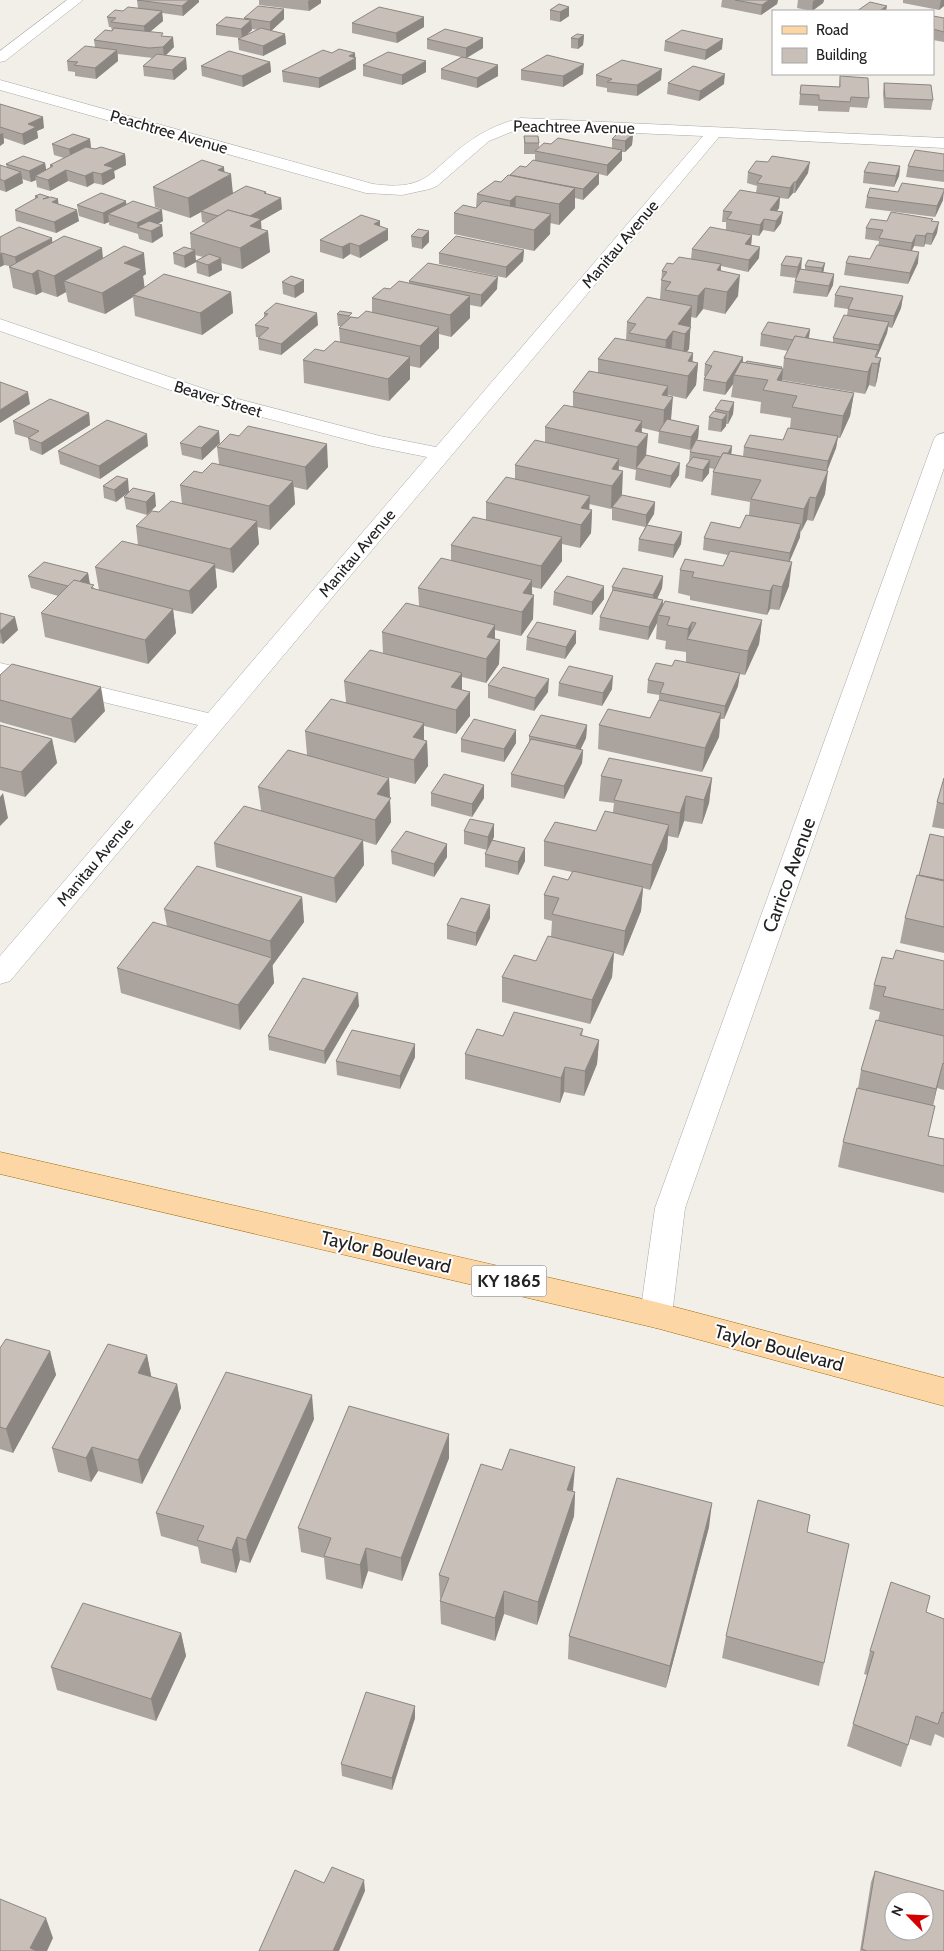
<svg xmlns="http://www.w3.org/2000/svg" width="944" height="1951" font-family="Cabin,sans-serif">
<rect width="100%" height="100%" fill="#f2efe9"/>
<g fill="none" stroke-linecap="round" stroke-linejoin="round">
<defs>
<g id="minor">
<path d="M67 0H83L5 61 0 62V51Z"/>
<path d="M0 80 373 184C389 186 405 187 419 181 431 176 440 165 450 157 472 137 493 125 521 118L944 138V148L719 137 10 981 0 984V956L198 725 0 677V663L208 713 427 457 372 446 205 402 0 331V319L219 394 380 436 436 447 703 136 521 128 489 141 437 186 430 189 402 195 366 193 0 90Z"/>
<path d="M944 433V468L685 1208 672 1315 667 1324 656 1328 645 1324 640 1315 655 1208 934 439 937 435Z"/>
</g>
<path id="major" d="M0 1152 656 1302 944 1378V1406L656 1328 0 1174Z"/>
</defs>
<use href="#minor" stroke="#a9a9a9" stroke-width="1"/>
<use href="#major" stroke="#a06b00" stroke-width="1"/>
<use href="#minor" fill="#fff" fill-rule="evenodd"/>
<use href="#major" fill="#fcd6a4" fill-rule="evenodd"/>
</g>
<g fill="#aba49e" fill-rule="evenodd">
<path d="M137 0H199V2L183 16 162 13 163 21 150 32 163 36 174 47 165 56 187 69 174 80 144 76 143 66 153 58 118 54V61L96 79 75 76V72L68 71 67 61 95 47 94 40 112 31 111 27H109L107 17 123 11 138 8Z"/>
<path d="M259 0H321V3L309 11 259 5Z"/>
<path d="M722 0H778L777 4 761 15 721 7Z"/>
<path d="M798 0H824L823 3 812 11 797 8Z"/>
<path d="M903 0H944V6L939 10 903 3Z"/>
<path d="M559 4 569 16 560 22 550 20V10Z"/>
<path d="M284 9V19L271 31 285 34 286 44 263 56 239 50 238 39 240 38 216 35V25L244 19V18ZM252 29 258 30 244 37 252 30Z"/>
<path d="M933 16 944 18V42L933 40Z"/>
<path d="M352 23 424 27 397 43 352 33Z"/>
<path d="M584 35 583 45 578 49 571 48V38Z"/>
<path d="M483 38V48L467 58 498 76 477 88 441 79V69L461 57 427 49V39Z"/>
<path d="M665 41 722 49 705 60 664 51Z"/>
<path d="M355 58H356V69L319 88 283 82 282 71Z"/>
<path d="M270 62 271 72 243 87 202 76 201 66Z"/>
<path d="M363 65 426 72 402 85 363 76Z"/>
<path d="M521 70 583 74 563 87 521 80Z"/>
<path d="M596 75 661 80 637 96 607 92V88L596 86Z"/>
<path d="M840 76 869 98 867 108 850 107 849 112 818 111V106L799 105 801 85 839 87Z"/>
<path d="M668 83 724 84 699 101 667 94Z"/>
<path d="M884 83 933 100 931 110 884 108 883 93Z"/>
<path d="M0 104 44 128 37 131 38 138 24 145 4 138V143L0 146Z"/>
<path d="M633 134 632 145 625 152H622V160L607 176 599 174V184L583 200 575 198V208L559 225 550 223V234L534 251 454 234V213L476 208 477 194 501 182 510 176V175L526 167 535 161V154H524V136L539 143V148L551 144 612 148V139Z"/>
<path d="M90 139 91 148 125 154 126 165 114 171 115 178 103 185 94 183 87 187 68 181 50 191 37 187 36 180 31 182 22 179 23 183 6 192 0 190V165L7 168 6 164 45 163 46 170 50 168V165L64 158 54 155 52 144Z"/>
<path d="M944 154V182L906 177 908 166Z"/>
<path d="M900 166 899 176 894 187 863 183 864 172Z"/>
<path d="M224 167V172L233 193 266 192V194L282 209 261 221V229L270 252 242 269 221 263 222 270 209 277 197 273 196 261 203 257 195 255 196 262 185 268 174 264 173 253 191 249 190 233 206 223 202 222 201 212 190 218 155 207 153 187Z"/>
<path d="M748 172 808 173 795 193H793L788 199 780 198 779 208 777 211 781 223 774 232 763 230 759 236 726 230V222H722L723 211 756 193 757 186 747 183Z"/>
<path d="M35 196 58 204 79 221 56 233 16 221 15 210 35 199Z"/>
<path d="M867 197 943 200 935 217 865 208Z"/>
<path d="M126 204 163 221 158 224 163 236 152 243 139 239 138 234 109 225V222L104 224 79 216 77 205Z"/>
<path d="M380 221V226L388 240 360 258 350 254 343 259 320 252V240Z"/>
<path d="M887 221H932L937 233 931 245 925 244 924 247 914 246 912 250 918 263 908 284 844 275 846 263 870 259 878 246 879 241 865 239 866 228Z"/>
<path d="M429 231V242L422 249 412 247 411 236Z"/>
<path d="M752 235 751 245 759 258 748 272 721 266V271L738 296 725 314 703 309 696 318 691 317 689 349 687 352 693 353 692 361 698 363 696 385 686 399 668 395 671 420 699 426 698 438 697 440 732 446 731 454 743 456 744 447 783 440 790 428 791 418 760 413 761 402 731 397 733 384 725 395 703 391 704 379 705 376H704L705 364 743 357V362L783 369 784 358 788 351 760 346 761 334 810 329 809 339 833 343V338L847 315 848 309 834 307 835 295 903 296 901 308 892 328 888 327 887 333 877 357 881 358 877 380 875 387 869 385 865 394 782 380V381L854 393 850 416 840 438H838L836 448 827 471 825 494 813 521 807 520 800 532V537L789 562V586L779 610 770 609 767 615 690 600V596L678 593 680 570 723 566 728 555 703 550 704 538 740 528 749 515 750 502 711 495 713 472 714 469 709 468V473L702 482 685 478 686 466 689 461 690 452 696 442 690 450 658 443 659 432 642 428V432L646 456 679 475 670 488 635 480 636 470 619 466V470L622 494 611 509 589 504V509L592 510 591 533 580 548 562 544V561L541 589 532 587 533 619 521 636 495 630V639L500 640 499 664 486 683 462 677V690L470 692V716L456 734 424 726V740L427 741 428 766 415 784 364 771 389 778 391 822 376 845 363 841 364 865 336 903 216 867 214 843 261 810 258 787 307 755 305 731 346 702 344 681 383 653 382 632 419 606 418 588 451 561V545L486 520V502L515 479V465L545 443V427L573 407V392L598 372V359L626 340 627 322 660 299 662 271 673 264 691 259 692 249Z"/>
<path d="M0 237 52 243 103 259 146 274 143 276 144 287 231 292 233 313 202 335 135 316 133 297 105 314 68 302 66 292 57 297 42 292 36 295 13 288 9 266 4 265 0 267Z"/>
<path d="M524 250 523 261 506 278 439 264V253Z"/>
<path d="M786 256 801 269 805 270V266L825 263 823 272 834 274 833 285 827 297 793 293 795 281 796 278 780 276 781 265Z"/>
<path d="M304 280V292L295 298 283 294 282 282Z"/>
<path d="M409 281 497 289 481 307 470 305V318L451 337 439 334V348L420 368 410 366V379L389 401 304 383 303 360 324 351 340 342 339 328 342 326H338L337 314 340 311 352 317 358 318 372 312V298L390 289 409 283Z"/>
<path d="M264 313 318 325 281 355 259 350 258 338 259 337H256L255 325 264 317Z"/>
<path d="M734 402 733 414 728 424H726V426L721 432 708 430 709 417 715 411V409Z"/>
<path d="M89 413 90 425 42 455 30 450 28 438 15 434 13 421Z"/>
<path d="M180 443H220L202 460 182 455Z"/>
<path d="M148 446 100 479 60 464 58 451Z"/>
<path d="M217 447 328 467 307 490 294 487 295 504 270 530 257 527 259 544 233 573 215 568 217 587 192 614 173 610 176 633 148 664 45 637 41 613 58 596 31 588 28 576 88 573 90 584 95 589 99 590 95 567 138 545 136 526 159 512 182 504 180 485 219 464Z"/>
<path d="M117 476 116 502 104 498 103 486Z"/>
<path d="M133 488 156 506 147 515 126 509 124 497Z"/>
<path d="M655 502 654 514 647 525 682 532 681 544 673 558 638 551 639 539 645 527 612 520V507Z"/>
<path d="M663 576 662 588 657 599 663 600V606L762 620 759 644 745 675 739 674 738 686 724 719H720L719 737 702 772 598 749 599 725 650 718 659 700V695L647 693 648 680 672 666 686 662V652L665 649 666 641 656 639 657 623 648 640 599 630 600 617 612 593V587Z"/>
<path d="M554 592 604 599 592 615 553 605Z"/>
<path d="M0 613 18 630 3 644 0 643Z"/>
<path d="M576 631V643L565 659 526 650 527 637Z"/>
<path d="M0 675 105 711 75 743 0 722Z"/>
<path d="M559 683 612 689 602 706 558 696Z"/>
<path d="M488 685 548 692 534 711 488 698Z"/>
<path d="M0 725 52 739 57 763 25 797 0 790Z"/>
<path d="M587 725 586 738 580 750H583L582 763 564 799 511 787V774L529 742V736Z"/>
<path d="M461 739 516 743 504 762 461 752Z"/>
<path d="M601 776 712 778 709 803 702 824 684 821 678 838 668 836 667 849 650 890 643 888 641 911 623 956 614 953 612 977 590 1024 502 1002V977L536 961 551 937 552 921 544 919V895L568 880 572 872 544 866V841L596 831 613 812 614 803 599 801Z"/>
<path d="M944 778V829L932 827 937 802Z"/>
<path d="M484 785V798L472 817 431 806V793Z"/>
<path d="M494 824V837L492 840 525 848V861L518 875 485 867V854L487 850 464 844V831Z"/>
<path d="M930 834 944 837V953L900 943 905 918 919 876Z"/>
<path d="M447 844V857L434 877 392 864 391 851Z"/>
<path d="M302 897 304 922 272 966 274 983 240 1030 121 993 117 968 167 927 164 909Z"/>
<path d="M490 918 476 946 447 939V925Z"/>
<path d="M893 959 944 961V1090L937 1088 933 1105 928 1136 944 1139V1193L838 1167 843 1142 858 1088 861 1070 878 1021 880 1012 869 1009 874 985Z"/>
<path d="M359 1006 325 1064 269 1050 268 1036Z"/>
<path d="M583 1029 582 1036 599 1040 597 1064 584 1096 564 1092 560 1103 465 1079V1054L503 1036Z"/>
<path d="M415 1057 400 1089 337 1075 336 1061Z"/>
<path d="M0 1348 50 1351 56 1375 13 1453 0 1449Z"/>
<path d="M147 1355 151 1377 177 1384 181 1408 142 1484 98 1471 91 1482 58 1472 52 1448Z"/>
<path d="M314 1419 250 1563 240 1560 236 1573 201 1563 198 1547 161 1536 156 1513Z"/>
<path d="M449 1434V1458L402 1581 368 1571 362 1589 326 1579 324 1558 301 1552 298 1528Z"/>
<path d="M573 1491 575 1492 574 1516 537 1625 504 1614 495 1641 441 1624 440 1601 441 1598H440L439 1575Z"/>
<path d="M709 1527 666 1688 568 1659 569 1636Z"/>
<path d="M807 1532 824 1663 819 1686 722 1658 726 1636Z"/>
<path d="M926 1612 944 1619V1738L935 1734 931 1746 910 1739 901 1767 847 1746 867 1675 864 1674 870 1651Z"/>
<path d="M181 1633 186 1656 156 1721 57 1690 51 1667Z"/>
<path d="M415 1718 392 1790 342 1776 341 1764Z"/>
<path d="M875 1871 944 1951H860L871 1882Z"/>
</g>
<g fill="#8b8681">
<path d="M189 0H199V2L183 16 182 6Z"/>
<path d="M310 0H321V3L309 11 308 1Z"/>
<path d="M769 0H778L777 4 761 15 762 5Z"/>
<path d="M815 0H824L823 3 812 11 813 1Z"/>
<path d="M941 0H944V6L939 10Z"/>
<path d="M887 6 886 11H879Z"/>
<path d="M569 7V16L560 22V12Z"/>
<path d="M284 9V19L270 32V22Z"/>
<path d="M162 11 163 21 145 36 144 26Z"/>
<path d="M424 17V27L397 43 396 33Z"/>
<path d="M251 20 252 30 242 39 241 29Z"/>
<path d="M285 34 286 44 263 56V46Z"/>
<path d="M584 35 583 45 578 49V39Z"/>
<path d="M173 37 174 47 164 57 163 47Z"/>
<path d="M483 38V48L466 58V48Z"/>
<path d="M723 39 722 49 705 60 706 50Z"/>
<path d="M117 50 118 61 96 79 95 68Z"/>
<path d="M355 53 356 69 319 88V78L349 56Z"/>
<path d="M186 58 187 69 174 80 172 70Z"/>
<path d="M426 61V72L402 85V75Z"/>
<path d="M270 62 271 72 243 87 242 76Z"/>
<path d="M584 64 583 74 563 87V76Z"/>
<path d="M498 65V76L477 88V78Z"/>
<path d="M662 69 661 80 637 96V85Z"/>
<path d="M725 74 724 84 699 101 700 91Z"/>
<path d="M43 117 44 128 37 131 38 138 24 145 22 134 28 124Z"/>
<path d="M3 133 4 143 0 146V134Z"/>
<path d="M633 134 632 145 625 152V141Z"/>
<path d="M90 139 91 150 71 160 69 149Z"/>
<path d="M622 150V160L607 176V165Z"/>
<path d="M125 154 126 165 114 171 115 178 103 185 101 174 104 165Z"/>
<path d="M810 162 808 173 795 193 796 182Z"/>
<path d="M45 163 47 174 35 176 36 180 31 182 29 171Z"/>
<path d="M900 166 899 176 894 187 896 176Z"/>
<path d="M224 167 225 178 231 174 233 194 201 211V212L190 218 188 198 218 170Z"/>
<path d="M66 170 68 181 50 191 48 180Z"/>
<path d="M21 172 23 183 6 192 4 181Z"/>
<path d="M93 172 94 183 87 187 85 176Z"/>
<path d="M599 173V184L583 200V189Z"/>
<path d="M794 182 793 193 788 199 790 188Z"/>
<path d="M575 188V208L559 225V204Z"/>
<path d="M944 191 943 200 935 217 937 206Z"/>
<path d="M516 196 515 216 510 222V201Z"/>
<path d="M780 197 779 208 769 221 770 210Z"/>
<path d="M281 198 282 209 261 221 262 235 268 231 270 252 242 269 240 248 248 217Z"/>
<path d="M58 199 59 210 52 202Z"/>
<path d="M126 201 127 212 108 214 109 222 104 224 103 213Z"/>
<path d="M77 210 79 221 56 233 54 222Z"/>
<path d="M162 210 163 221 147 230 138 228 137 223Z"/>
<path d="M783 212 781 223 774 232 776 221Z"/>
<path d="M551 214 550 234 534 251V230Z"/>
<path d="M764 219 763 230 759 236 760 225Z"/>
<path d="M380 221V232L374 224Z"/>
<path d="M939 222 937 233 931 245 933 234Z"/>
<path d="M162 225 163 236 152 243 151 231Z"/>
<path d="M388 229V240L360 258 359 246Z"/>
<path d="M429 231V242L422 249V238Z"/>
<path d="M927 233 925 244 924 247 925 236Z"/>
<path d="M752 235 751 246 745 244Z"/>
<path d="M916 235 914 246 910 254 912 243Z"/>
<path d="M52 238 53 249 17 269 15 257Z"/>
<path d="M350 243V254L343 259 342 247Z"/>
<path d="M760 247 759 258 748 272 749 260Z"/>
<path d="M102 248 104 269 64 281 66 292 57 297 54 276Z"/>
<path d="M195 250 196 262 185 268 184 256Z"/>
<path d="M524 250 523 261 506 278V267Z"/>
<path d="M919 252 918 263 908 284 910 273Z"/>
<path d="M2 253 4 265 0 267V254Z"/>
<path d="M144 253 146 274 143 276 145 290 133 295V297L105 314 102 293 124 263Z"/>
<path d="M221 258 222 270 209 277 208 265Z"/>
<path d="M802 258 801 270 796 278 798 267Z"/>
<path d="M825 263 823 274 820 280 822 268Z"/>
<path d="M721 264 720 286 717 270Z"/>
<path d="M38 270 42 292 36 295 32 274Z"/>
<path d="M834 274 833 285 827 297 829 286Z"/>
<path d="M740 275 738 296 725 314 727 292Z"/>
<path d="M498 277 497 289 481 307V295Z"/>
<path d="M304 280V292L295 298 294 286Z"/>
<path d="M705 288 703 309 696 318 698 296Z"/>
<path d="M231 292 233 313 202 335 200 313Z"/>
<path d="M470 296V318L451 337 450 315Z"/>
<path d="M903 296 901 308 892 328 894 316Z"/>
<path d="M692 306 689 349 683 356 685 334 678 324Z"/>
<path d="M317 313 318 325 281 355V344Z"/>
<path d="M889 322 887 333 877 357 879 345Z"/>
<path d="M439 327V348L420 368V346Z"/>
<path d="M810 329 808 341H803Z"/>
<path d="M673 331 671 353 664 362 666 340Z"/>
<path d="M693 353 692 372 698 363 696 385 686 399 688 376V361Z"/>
<path d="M410 357V379L389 401 388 379Z"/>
<path d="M743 357 742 369 734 375 733 384 725 395 726 383Z"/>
<path d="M881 358 877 380 875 387 878 364Z"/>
<path d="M872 363 869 385 865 394 868 372Z"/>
<path d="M782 367V371L783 369 781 391 777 377Z"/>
<path d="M668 386 667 406 673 397 671 420 663 432 664 410 662 395Z"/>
<path d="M28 392 30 404 0 423V410Z"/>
<path d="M854 393 850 416 840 438 843 416Z"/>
<path d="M734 402 733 414 728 424 729 412Z"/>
<path d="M89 413 90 425 42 455 41 443Z"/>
<path d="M727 414 726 426 721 432 722 420Z"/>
<path d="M642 421 641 442 648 434 646 456 636 468 637 447 635 431Z"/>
<path d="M699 426 698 438 690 450 691 437Z"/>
<path d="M219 431 220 443 202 460 201 448Z"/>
<path d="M147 434 148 446 100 479 99 466Z"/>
<path d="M838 436 836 448 826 473 828 461Z"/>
<path d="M327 444 328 467 307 490 305 467Z"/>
<path d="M732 446 731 458H726Z"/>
<path d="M619 459 618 478 623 471 622 494 611 509 612 469Z"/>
<path d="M710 460 709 473 702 482 703 470Z"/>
<path d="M680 463 679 475 670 488 671 476Z"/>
<path d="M828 471 825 494 813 521 816 498Z"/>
<path d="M128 479 129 492 116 502 114 490Z"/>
<path d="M293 481 295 504 270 530 269 506Z"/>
<path d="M155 493 156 506 147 515 146 502Z"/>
<path d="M590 496 589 515 592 510 591 533 580 548 581 508Z"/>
<path d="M810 497 807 520 801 532 804 509Z"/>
<path d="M655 502 654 514 646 527V515Z"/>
<path d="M257 521 259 544 233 573 230 549Z"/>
<path d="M801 524 800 537 788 565 790 553Z"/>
<path d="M682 532 681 544 673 558 674 545Z"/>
<path d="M562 537V561L541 589V566Z"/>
<path d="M792 562 789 586 779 610 782 587Z"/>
<path d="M215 564 217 587 192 614 189 591Z"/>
<path d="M88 573 90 586 73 588Z"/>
<path d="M663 576 662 588 653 608V595Z"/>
<path d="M532 580V598L534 595 533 619 521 636 522 612 523 593Z"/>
<path d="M773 585 770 609 767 615 770 591Z"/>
<path d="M604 586V599L592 615V602Z"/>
<path d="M663 600 662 613 658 615 657 623 648 640 649 627Z"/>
<path d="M173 609 176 633 148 664 145 640Z"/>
<path d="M15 617 18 630 3 644 0 631Z"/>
<path d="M762 620 759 644 745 675 748 651Z"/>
<path d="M692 622 690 640 687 639 686 653 688 629Z"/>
<path d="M495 625V647L500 640 499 664 486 683 487 637Z"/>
<path d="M576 631V643L565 659 566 647Z"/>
<path d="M462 673V697L451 687Z"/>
<path d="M740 673 738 686 724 719 725 706Z"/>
<path d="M613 676 612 689 602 706 603 693Z"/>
<path d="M549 679 548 692 534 711 535 698Z"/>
<path d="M101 687 105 711 75 743 71 719Z"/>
<path d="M470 692V716L456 734V710Z"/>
<path d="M721 713 719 737 702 772 705 748Z"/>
<path d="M424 723V746L427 741 428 766 415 784 413 737Z"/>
<path d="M587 725 586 738 576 759V746Z"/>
<path d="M516 730V743L504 762V749Z"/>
<path d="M52 739 57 763 25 797 21 772Z"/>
<path d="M583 750 582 763 564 799V786Z"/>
<path d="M389 778 391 822 376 845 375 820 377 794Z"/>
<path d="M712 778 709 803 702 824 704 800Z"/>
<path d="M484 785V798L472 817V804Z"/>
<path d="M3 793 8 818 0 826V797Z"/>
<path d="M686 796 684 821 678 838 680 813Z"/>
<path d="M494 824V837L487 850 488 837Z"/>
<path d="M669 825 667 849 650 890 652 865Z"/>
<path d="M363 840 364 865 336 903 334 878Z"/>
<path d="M447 844V857L434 877V864Z"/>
<path d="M525 848V861L518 875V862Z"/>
<path d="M643 887 641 911 623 956 625 931Z"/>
<path d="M302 897 304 922 272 966 270 941Z"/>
<path d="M490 905V918L476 946V933Z"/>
<path d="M614 952 612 977 590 1024 592 1000Z"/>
<path d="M272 958 274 983 240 1030 238 1005Z"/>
<path d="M358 993 359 1006 325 1064 324 1051Z"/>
<path d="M599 1040 597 1064 584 1096 585 1071Z"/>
<path d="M415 1044V1057L400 1089V1076Z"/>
<path d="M943 1063 937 1088 931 1114 936 1089Z"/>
<path d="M565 1067 564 1092 560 1103 561 1078Z"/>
<path d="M50 1351 56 1375 13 1453 6 1429Z"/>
<path d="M147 1355 152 1380 138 1373Z"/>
<path d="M177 1384 181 1408 142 1484 138 1460Z"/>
<path d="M312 1395 314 1419 250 1563 246 1540Z"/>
<path d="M449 1434V1458L402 1581 401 1558Z"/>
<path d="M92 1447 98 1471 91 1482 86 1458Z"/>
<path d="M575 1467 573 1491 567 1490Z"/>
<path d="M575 1492 574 1516 537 1625 538 1602Z"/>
<path d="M712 1503 709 1527 666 1688 670 1666Z"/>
<path d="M237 1537 240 1560 236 1573 232 1550Z"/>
<path d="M366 1548 368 1571 362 1589 360 1565Z"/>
<path d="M504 1591V1614L495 1641V1618Z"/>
<path d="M181 1633 186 1656 156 1721 151 1699Z"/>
<path d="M415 1706V1718L392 1790V1778Z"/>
<path d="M364 1880 365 1891 339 1951H333Z"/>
<path d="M46 1918 53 1938 47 1951H31L30 1948Z"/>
</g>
<g fill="#c7bfb8" stroke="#8b8681" fill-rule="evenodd">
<path d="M137 0H189L182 6Z"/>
<path d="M735 0H769L762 5Z"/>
<path d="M870 2 887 6 879 11H857Z"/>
<path d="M559 4 569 7 560 12 550 10Z"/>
<path d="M258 6 284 9 270 22 244 18Z"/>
<path d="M128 7 162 11 144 26 111 22 116 18 107 17 115 10 123 11Z"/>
<path d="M379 7 424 17 396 33 352 23Z"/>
<path d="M933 16 944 18V32L933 29Z"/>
<path d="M226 17 251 20 241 29 216 25Z"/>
<path d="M114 28 163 33 161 36 173 37 163 47 149 48 94 40 105 30 112 31Z"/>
<path d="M261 28 285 34 263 46 238 39Z"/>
<path d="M445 29 483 38 466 48 427 39Z"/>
<path d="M682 30 723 39 706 50 665 41Z"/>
<path d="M577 34 584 35 578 39 571 38Z"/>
<path d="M85 46 117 50 95 68 74 65 78 62 67 61Z"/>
<path d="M339 49 355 53 349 56 356 58 319 78 282 71 323 50 332 53Z"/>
<path d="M229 51 270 62 242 76 201 66Z"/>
<path d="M388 52 426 61 402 75 363 65Z"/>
<path d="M157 54 186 58 172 70 143 66Z"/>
<path d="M547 55 584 64 563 76 521 70Z"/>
<path d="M462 57 498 65 477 78 441 69Z"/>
<path d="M622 60 662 69 637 85 607 82 612 79 596 75Z"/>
<path d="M693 66 725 74 700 91 668 83Z"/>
<path d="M840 76 868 78 869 98 851 97 850 102 819 100V95L800 94 801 85 840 87Z"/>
<path d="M884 83 931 85 933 100 885 98Z"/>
<path d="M0 104 43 117 28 124 36 127 22 134 0 127Z"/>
<path d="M619 132 633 134 625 141 612 139Z"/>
<path d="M73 134 90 139 69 149 52 144Z"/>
<path d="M524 136H538L539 143H525Z"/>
<path d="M558 138 622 150 607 165 535 151 544 143 551 144Z"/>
<path d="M86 147 95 149 101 147 125 154 104 165 114 168 101 174 93 172 85 176 66 170 48 180 35 176 53 166 50 165Z"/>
<path d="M915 150 944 154V171L908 166Z"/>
<path d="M23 156 45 163 29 171 6 164Z"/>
<path d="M772 156 810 162 796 182H794L790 188 757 183 762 176 748 172 756 161 768 162Z"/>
<path d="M202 160 224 167 218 170 231 174 188 198 153 187Z"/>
<path d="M533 160 599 173 583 189 510 175 520 166 526 167Z"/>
<path d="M869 162 900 166 896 176 864 172Z"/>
<path d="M0 165 21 172 4 181 0 179Z"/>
<path d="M508 175 575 188 559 204 516 196 510 201 477 194 495 181 501 182Z"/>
<path d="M902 183 944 189V191L937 206 867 197 870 188 898 192Z"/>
<path d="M246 186 266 192 264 193 281 198 250 216 228 210 218 216 201 211Z"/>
<path d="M740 190 780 197 770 210 783 212 776 221 764 219 760 225 727 219 732 212 723 211Z"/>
<path d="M101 193 126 201 103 213 77 205Z"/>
<path d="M40 194 49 197 43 199 51 197 58 199 52 202 77 210 54 222 15 210 38 197 35 196Z"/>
<path d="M133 201 162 210 137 223 108 214Z"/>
<path d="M483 201 551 214 534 230 454 213 463 205 476 208Z"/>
<path d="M228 210 261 219 250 226 268 231 240 248 190 233Z"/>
<path d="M891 212 933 219 931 221 939 222 933 234 927 233 925 236 916 235 912 243 879 238 883 230 866 228 871 219 887 221Z"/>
<path d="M361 215 380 221 374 224 388 229 359 246 350 243 342 247 320 240Z"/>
<path d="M149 221 162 225 151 231 137 227Z"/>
<path d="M19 227 52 238 15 257 2 253 0 254V237Z"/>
<path d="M710 227 752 235 745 244 760 247 749 260 692 249Z"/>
<path d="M418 229 429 231 422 238 411 236Z"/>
<path d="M64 236 102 248 54 276 38 270 32 274 9 267Z"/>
<path d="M456 236 524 250 506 267 439 253Z"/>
<path d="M877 245 919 252 910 273 846 263 849 256 870 259Z"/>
<path d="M124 246 144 253 124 263 142 269 102 293 64 281Z"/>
<path d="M184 247 195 250 184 256 173 253Z"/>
<path d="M209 254 221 258 208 265 196 261Z"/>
<path d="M786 256 802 258 798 267 781 265Z"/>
<path d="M679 257 721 264 717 270 740 275 727 292 705 288 698 296 665 290 671 282 661 280 667 272 662 271 667 263 673 264Z"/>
<path d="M808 260 825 263 822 268 805 266Z"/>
<path d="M428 263 498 277 481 295 409 281Z"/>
<path d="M800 269 834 274 829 286 795 281Z"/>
<path d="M164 274 231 292 200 313 133 295Z"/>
<path d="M291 276 304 280 294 286 282 282Z"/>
<path d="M399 281 470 296 450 315 372 298 384 288 390 289Z"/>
<path d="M840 286 903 296 894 316 848 309 853 298 835 295Z"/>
<path d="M647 297 692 306 678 324 691 327 685 334 673 331 666 340 629 333 636 324 627 322Z"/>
<path d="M276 303 317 313 281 344 258 338 269 328 255 325 268 314 264 313Z"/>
<path d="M340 311 352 313 349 316 337 314Z"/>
<path d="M366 311 439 327 420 346 339 328 351 317 358 318Z"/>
<path d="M844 315 889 322 879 345 833 338Z"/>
<path d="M768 322 810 329 805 338 795 336 793 340 761 334Z"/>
<path d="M795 336 878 350 875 357 881 358 878 364 872 363 868 372 784 358Z"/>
<path d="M615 338 693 353 688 361 698 363 688 376 598 359Z"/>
<path d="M335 341 410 357 388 379 303 360 315 349 324 351Z"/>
<path d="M714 351 743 357 726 383 704 379 712 366 705 364Z"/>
<path d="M747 361 782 367 781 369 745 363Z"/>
<path d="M741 362 783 369 777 380 854 393 843 416 792 407 797 396 763 390 768 380 734 375Z"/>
<path d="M589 371 668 386 662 395 673 397 664 410 573 392Z"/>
<path d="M0 382 28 392 0 410Z"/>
<path d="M50 399 89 413 41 443 28 438 39 431 13 421Z"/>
<path d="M721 400 734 402 729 412 715 409Z"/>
<path d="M564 405 642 421 635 431 648 434 637 447 545 427Z"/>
<path d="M714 411 727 414 722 420 709 417Z"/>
<path d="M667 419 699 426 691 437 659 431Z"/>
<path d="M107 420 147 434 99 466 58 451Z"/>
<path d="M199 426 219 431 201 448 180 443Z"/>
<path d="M248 426 327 444 305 467 217 447 230 434 239 436Z"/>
<path d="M788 428 838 436 828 461 744 447 750 435 783 440Z"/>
<path d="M535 440 619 459 612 469 623 471 612 486 515 465Z"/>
<path d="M696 440 732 446 728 453H723L721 457 690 452Z"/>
<path d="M723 453 828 471 816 498 810 497 804 509 751 499 761 480 713 472Z"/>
<path d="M646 455 680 463 671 476 636 468Z"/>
<path d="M693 457 710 460 703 470 686 466Z"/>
<path d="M212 463 293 481 269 506 180 485 194 471 202 473Z"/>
<path d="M117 476 128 479 114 490 103 486Z"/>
<path d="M506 477 590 496 581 508 592 510 581 525 486 502Z"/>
<path d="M133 488 155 493 146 502 124 497Z"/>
<path d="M622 495 655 502 646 515 612 507Z"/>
<path d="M171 501 257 521 230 549 136 526 152 511 159 512Z"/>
<path d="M746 515 801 524 790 553 704 538 711 522 740 528Z"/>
<path d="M473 517 562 537 541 566 451 545Z"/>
<path d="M647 525 682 532 674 545 639 539Z"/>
<path d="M122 541 215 564 189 591 95 567Z"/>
<path d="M730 551 792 562 782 587 773 585 770 591 692 577 694 572 680 570 685 559 723 566Z"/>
<path d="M441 558 532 580 523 593 534 595 522 612 418 588Z"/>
<path d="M44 562 88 573 79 582 74 580 68 586 28 576Z"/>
<path d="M623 568 663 576 653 595 612 587Z"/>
<path d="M567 576 604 586 592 602 554 592Z"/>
<path d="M74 580 94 585 91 588 173 609 145 640 41 613Z"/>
<path d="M613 590 663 600 649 627 600 617Z"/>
<path d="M665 601 762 620 748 651 687 639 696 623 692 622 688 629 667 625 670 617 658 615Z"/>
<path d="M406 603 495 625 487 637 500 640 486 659 382 632Z"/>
<path d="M0 613 15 617 0 631Z"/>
<path d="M537 622 576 631 566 647 527 637Z"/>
<path d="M370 650 462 673 451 687 470 692 456 710 344 681Z"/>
<path d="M675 660 740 673 725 706 660 693 664 683 648 680 656 663 672 666Z"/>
<path d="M12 664 101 687 71 719 0 700V675Z"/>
<path d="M569 666 613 676 603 693 559 683Z"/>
<path d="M503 667 549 679 535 698 488 685Z"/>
<path d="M331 699 424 723 413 737 427 741 414 760 305 731Z"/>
<path d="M659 700 721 713 705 748 599 725 608 709 650 718Z"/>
<path d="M541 715 587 725 576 746 529 736Z"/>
<path d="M474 719 516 730 504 749 461 739Z"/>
<path d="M0 725 52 739 21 772 0 767Z"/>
<path d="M531 739 583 750 564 786 511 774Z"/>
<path d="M288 750 389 778 377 794 391 798 375 820 258 787Z"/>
<path d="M609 758 712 778 704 800 686 796 680 813 614 800 622 780 601 776Z"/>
<path d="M444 774 484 785 472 804 431 793Z"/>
<path d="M944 778V804L937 802Z"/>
<path d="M244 806 363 840 334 878 214 843Z"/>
<path d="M605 811 669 825 652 865 544 841 555 822 596 831Z"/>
<path d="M470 819 494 824 488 837 464 831Z"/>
<path d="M406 831 447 844 434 864 391 851Z"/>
<path d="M930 834 944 837V880L919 875Z"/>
<path d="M492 840 525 848 518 862 485 854Z"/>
<path d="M197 866 302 897 270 941 164 909Z"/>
<path d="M573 871 643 887 625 931 552 914 559 898 544 895 553 876 568 880Z"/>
<path d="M917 875 944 881V927L905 918Z"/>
<path d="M461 898 490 905 476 933 447 925Z"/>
<path d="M153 922 272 958 238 1005 117 968Z"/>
<path d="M548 936 614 952 592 1000 502 977 514 955 536 961Z"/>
<path d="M896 950 944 961V1010L883 996 886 987 874 985 882 957 893 959Z"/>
<path d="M303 978 358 993 324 1051 268 1036Z"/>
<path d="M514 1012 583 1029 580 1035 599 1040 585 1071 565 1067 561 1078 465 1054 477 1029 503 1036Z"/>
<path d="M876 1020 944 1036V1064L943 1063 936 1089 861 1070Z"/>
<path d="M352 1030 415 1044 400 1076 336 1061Z"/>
<path d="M857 1088 935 1106 928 1136 944 1139V1166L843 1142Z"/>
<path d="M6 1339 50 1351 6 1429 0 1427V1348Z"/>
<path d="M108 1344 147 1355 138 1373 177 1384 138 1460 92 1447 86 1458 52 1448Z"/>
<path d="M226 1372 312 1395 246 1540 237 1537 232 1550 197 1540 204 1526 156 1513Z"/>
<path d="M349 1406 449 1434 401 1558 366 1548 360 1565 324 1556 331 1538 298 1528Z"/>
<path d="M510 1449 575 1467 567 1490 575 1492 538 1602 504 1591 495 1618 440 1601 449 1578 439 1575 481 1464 502 1470Z"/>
<path d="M617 1478 712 1503 670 1666 569 1636Z"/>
<path d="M758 1500 810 1515 807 1532 849 1544 824 1663 726 1636Z"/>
<path d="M891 1582 930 1596 926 1612 944 1619V1713L942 1712 938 1724 916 1716 908 1745 853 1724 874 1652 870 1651Z"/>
<path d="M83 1603 181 1633 151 1699 51 1667Z"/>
<path d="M366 1692 415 1706 392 1778 341 1764Z"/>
<path d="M332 1867 364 1880 333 1951H259L295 1870 324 1883Z"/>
<path d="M875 1871 944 1891V1951H867L862 1949ZM894 1901H924V1931H894Z"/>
<path d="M0 1899 46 1918 30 1948 37 1951H0Z"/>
</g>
<g text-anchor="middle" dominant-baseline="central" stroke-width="4" stroke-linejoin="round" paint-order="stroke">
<g font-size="16" fill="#222" stroke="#fff">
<text transform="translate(574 127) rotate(1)">Peachtree Avenue</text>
<text transform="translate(169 132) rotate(16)">Peachtree Avenue</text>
<text transform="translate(620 244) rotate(-50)">Manitau Avenue</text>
<text transform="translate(218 399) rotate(17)">Beaver Street</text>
<text transform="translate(357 553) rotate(-50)">Manitau Avenue</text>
<text transform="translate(95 862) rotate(-50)">Manitau Avenue</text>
</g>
<rect fill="#fff" stroke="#646464" stroke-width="1" x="471.5" y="1265.5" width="75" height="31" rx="4"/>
<g font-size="18" font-weight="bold" fill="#222">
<text x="509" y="1281">KY 1865</text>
</g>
<g font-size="19" fill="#222" stroke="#fff">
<text transform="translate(789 875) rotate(-70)">Carrico Avenue</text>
<text transform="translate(386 1252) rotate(13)">Taylor Boulevard</text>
<text transform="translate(779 1348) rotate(15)">Taylor Boulevard</text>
</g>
</g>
<rect x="772" y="10" width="162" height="65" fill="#ffffff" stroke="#a7a7a7"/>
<rect x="782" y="26" width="25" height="8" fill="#fcd6a4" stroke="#a7a7a7"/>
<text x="816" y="35" font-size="15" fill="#222222">Road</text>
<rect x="782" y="48" width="25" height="15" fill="#c7bfb8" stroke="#a7a7a7"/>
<text x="816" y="60" font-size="15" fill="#222222">Building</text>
<g transform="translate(909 1916) rotate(294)"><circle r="24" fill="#ffffff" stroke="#a7a7a7"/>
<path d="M0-4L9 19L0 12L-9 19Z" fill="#d40000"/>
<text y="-8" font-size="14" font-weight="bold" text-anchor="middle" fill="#222222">N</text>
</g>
</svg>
